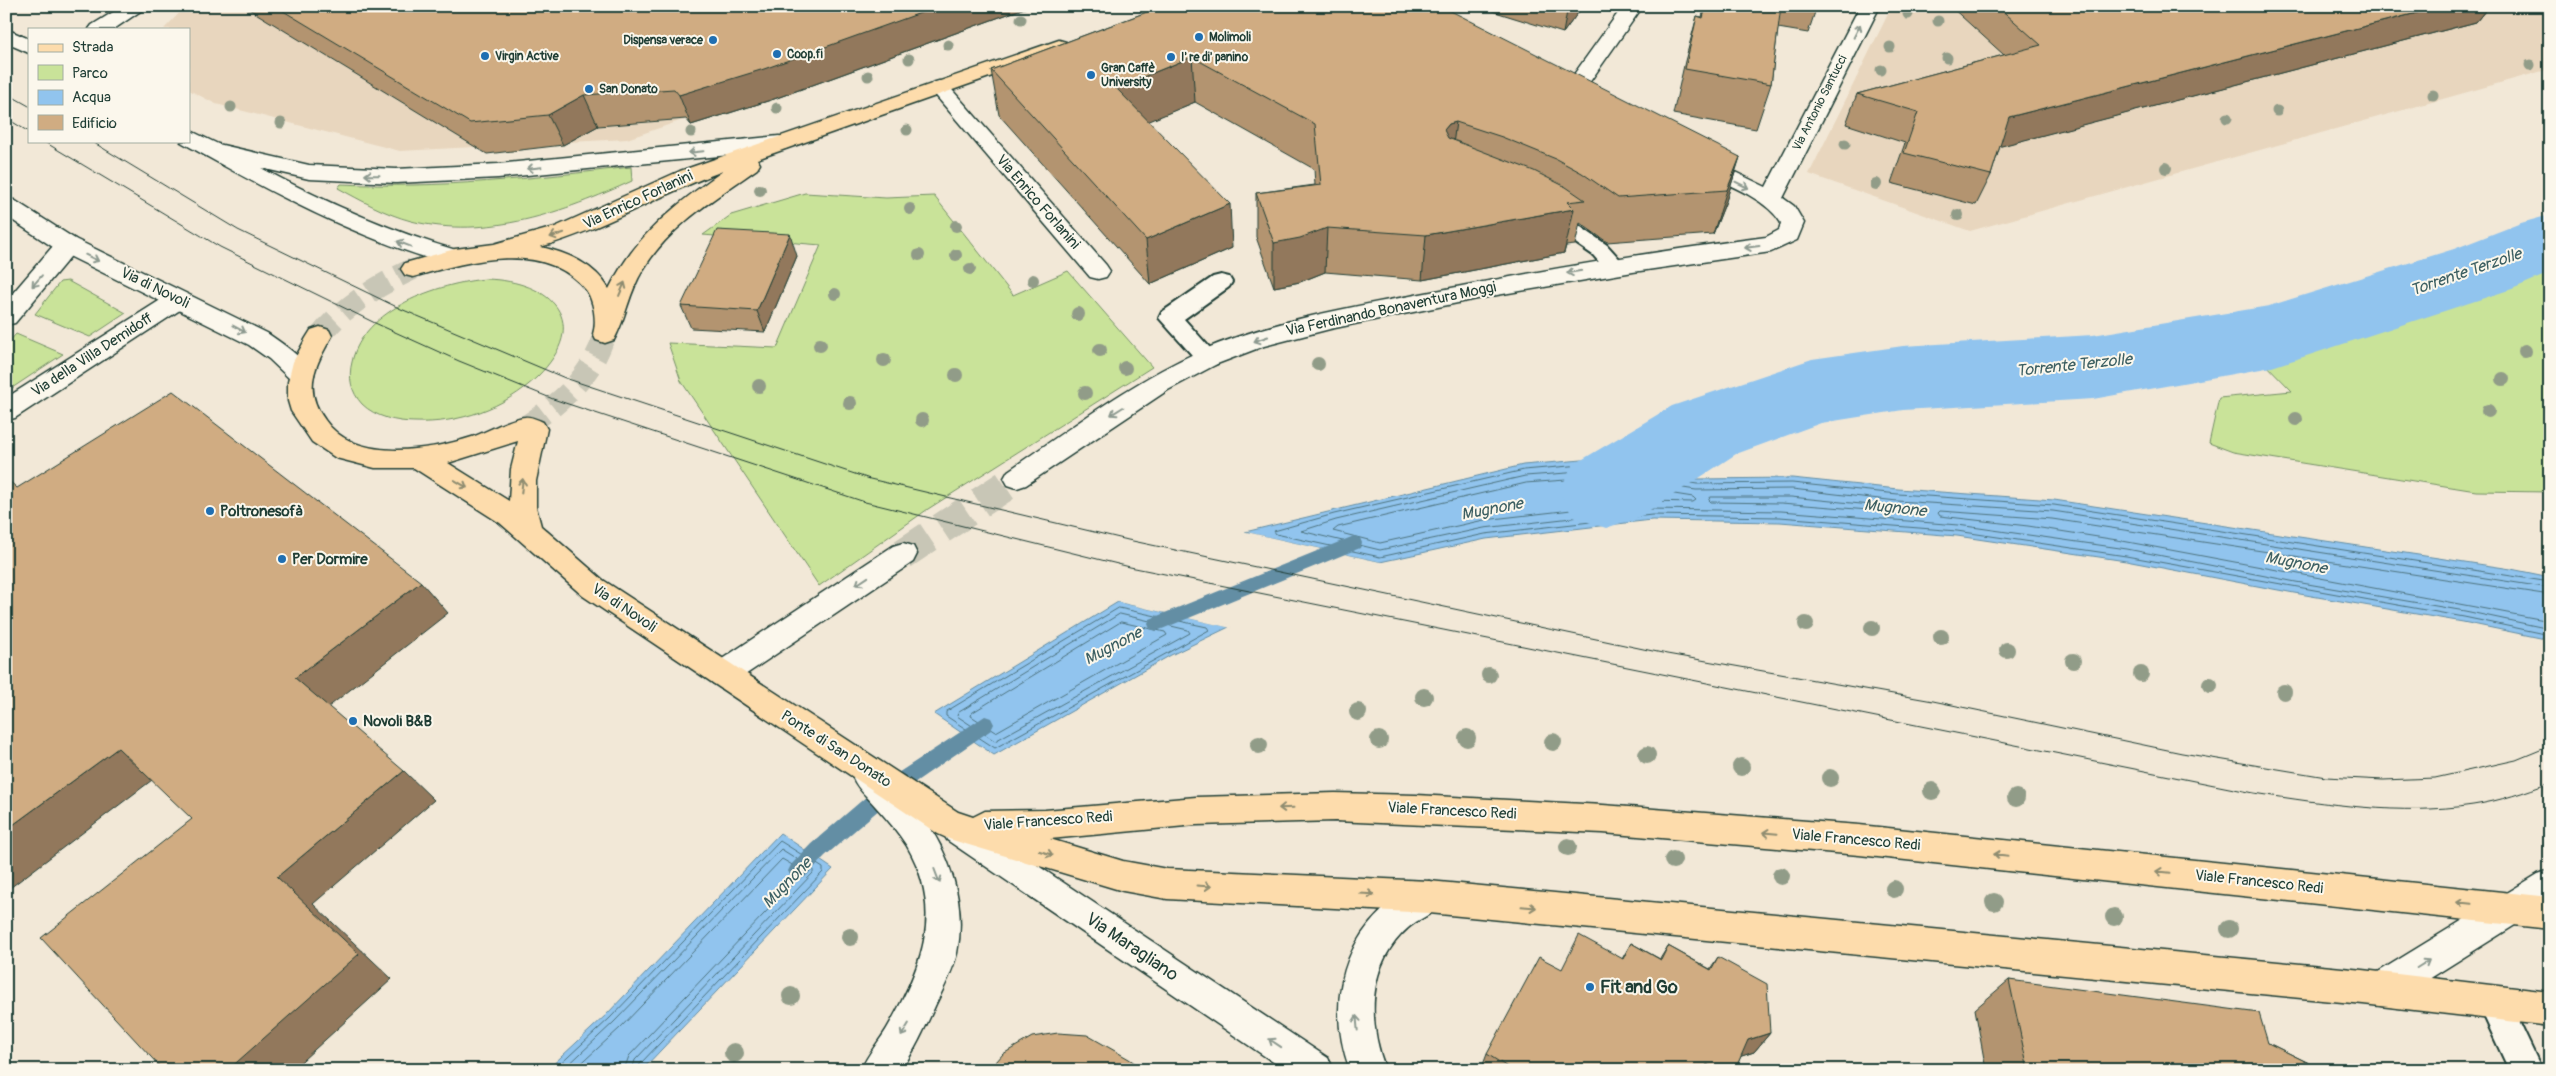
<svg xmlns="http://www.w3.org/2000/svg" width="2556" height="1076" font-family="Pangolin,sans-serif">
<rect width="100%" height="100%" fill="#f2e8d7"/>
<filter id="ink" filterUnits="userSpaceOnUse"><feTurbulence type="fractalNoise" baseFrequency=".02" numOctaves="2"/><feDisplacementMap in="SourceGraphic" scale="10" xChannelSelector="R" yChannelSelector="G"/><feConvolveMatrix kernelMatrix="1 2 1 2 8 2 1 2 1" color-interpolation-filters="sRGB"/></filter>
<g filter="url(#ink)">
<g fill="#e8d6be">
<path d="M186 6H1017L627 139 400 151 216 104 189 90V29H164Z"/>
<path d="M1892 6H2550V69L1970 231 1809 174Z"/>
</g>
<g fill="#c9e399" stroke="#749066">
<path d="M631 167 632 181C564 212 488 240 411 221 385 214 362 201 338 188L341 184C439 189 534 178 631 167Z"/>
<path d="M805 193 886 198 934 196 1013 295 1068 271 1152 367 928 509 819 586 681 381 668 343 777 348 821 245 703 235 731 215Z"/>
<path d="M2550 252V492L2476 491 2233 452 2209 443 2219 398 2292 391 2258 356Z"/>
<path d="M486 279C552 281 593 322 537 377 505 408 458 424 415 422 397 422 375 417 362 404 351 392 348 377 352 362 363 309 439 283 486 279Z"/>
<path d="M68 281 126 313 90 337 35 314 60 282Z"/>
<path d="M16 334 63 354 6 392V345Z"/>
</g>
<g fill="#91c4ee" stroke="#638ea4">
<path d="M1582 460 1697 479 1792 478 1898 489 2054 500 2511 569 2550 577V640L2463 622 2294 593 2126 561 1957 536 1780 522 1652 520 1486 539 1380 562 1245 532 1523 465Z"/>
<path d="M1118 602 1229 627 1171 655 994 755 934 714Z"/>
<path d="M780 833 833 869 642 1070H547L606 1015Z"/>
</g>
<g fill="#f2e8d7">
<path d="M1242 531 1380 562 1386 563 1380 564 1244 534Z"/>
<path d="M1119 600 1229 625 1231 628 1114 601Z"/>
</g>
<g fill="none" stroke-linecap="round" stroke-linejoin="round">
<g stroke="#4d737e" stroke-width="1">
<path d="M1581 479 1693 497 1696 500 1693 502 1650 501 1484 520 1380 543 1333 531 1338 527 1526 483Z"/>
<path d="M1711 497H1791L1881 506 1883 509 1881 511 1781 503 1711 502 1709 500Z"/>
<path d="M2550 582 2054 505 1898 494 1792 483 1697 484 1581 465 1524 470 1334 514 1274 531 1276 534 1380 557 1485 534 1652 515 1780 517 1957 531 2126 556 2464 617 2550 635"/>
<path d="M2550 588 2053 511 1897 501 1792 489 1696 490 1581 472 1525 476 1336 520 1301 531 1380 550 1484 528 1651 509 1781 511 1958 525 2127 549 2296 582 2465 611 2550 629"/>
<path d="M2550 595 2052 519 1940 511 1938 513 1940 516 2028 526 2117 540 2550 621"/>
<path d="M1119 608 1207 627 1209 630 995 748 946 716V712Z"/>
<path d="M1120 614 1188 630 1190 633 995 741 957 716 958 713Z"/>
<path d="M1121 622 1165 632 1167 635 996 732 971 716 972 713Z"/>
<path d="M554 1070 610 1018 780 841 823 868V872L640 1064 638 1070"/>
<path d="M563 1070 614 1022 781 849 813 869V873L635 1060 632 1070"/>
<path d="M574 1070 620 1028 782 859 801 870 802 874 629 1056 624 1070"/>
</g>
<g fill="#638ea4" fill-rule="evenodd">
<path d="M1354 536 1360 538 1362 543 1360 548 1162 629 1156 631 1150 629 1148 624 1150 619Z"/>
<path d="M985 716 991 718 994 724 991 730 895 796 825 856 805 877 798 880 791 877 788 871 791 865 811 844 881 784Z"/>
</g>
<path fill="#91c4ee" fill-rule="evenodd" d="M2550 215V273L2512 289 2272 367 2093 399 1903 410 1821 423 1736 454 1639 517 1606 528 1573 517 1559 491 1573 465 1672 406 1812 359 1903 346 2093 335 2269 306 2454 249 2521 223Z"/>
<path stroke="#c8c6b6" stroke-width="31" stroke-dasharray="31 15" stroke-linecap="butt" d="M903 554 1017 478"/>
<g stroke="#c8c6b6" stroke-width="22" stroke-dasharray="22 11" stroke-linecap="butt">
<path d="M320 336C345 305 377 286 413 269"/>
<path d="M526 426C562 402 592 376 605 334"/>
</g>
<defs>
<g id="service">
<path d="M1549 208 1556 210 1607 245 1625 265 1622 270 1614 272 1606 270 1593 255 1542 220 1539 215 1542 210Z"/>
<path d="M1221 275 1229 277 1232 282 1229 287 1184 319 1219 358 1216 364 1208 366 1200 364 1159 318 1162 312 1213 277Z"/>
<path d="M2494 987 2505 992 2542 1070H2509L2478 1003 2483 992Z"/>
</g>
<g id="minor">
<path d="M123 6H148L114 29H89L92 25Z"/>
<path d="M1623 6H1643L1575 103 1568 104 1561 103 1557 98Z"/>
<path d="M1860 6H1880L1783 198 1794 206 1804 223 1797 240 1771 252 1633 272 1497 295 1330 329 1264 346 1217 364 1168 390 1026 485 1017 488 1008 485 1004 478 1008 471C1070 429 1131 382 1200 351 1268 322 1342 309 1415 295 1531 272 1648 252 1766 237L1779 230 1781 223C1766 197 1719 181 1692 169L1689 164 1692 159 1700 157 1708 159 1766 187Z"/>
<path d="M939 81 946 83 1106 265 1110 271 1106 277 1098 279 1090 277 932 91 929 87 932 83Z"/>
<path d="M67 237 75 239 79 245 75 251 15 323 6 325V301L59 239Z"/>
<path d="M178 292 186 294 190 300 186 306 15 418 6 420V398L170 294Z"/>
<path d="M903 543 913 546 917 554 913 562 733 683 723 687 713 683 708 674 713 665 893 546Z"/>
<path d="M958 815 969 820 1328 1058 1334 1070H1285L947 840 942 830 947 820Z"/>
<path d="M1429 881 1441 886 1445 897C1437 915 1423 915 1408 928 1367 964 1367 1022 1386 1070H1350C1321 992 1350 913 1429 881Z"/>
</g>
<g id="tertiary">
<path d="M6 29 29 39V53L6 43Z"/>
<path d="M189 130 218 144 309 165 396 169 498 164 779 136 787 138 790 143 787 148 779 150 498 178 396 183 309 179 261 168C325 202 390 231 459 251L463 257 459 263 451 265C354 238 268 191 181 142L189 141Z"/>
<path d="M6 198 14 200 75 239 267 333C283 344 303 357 314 375L310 381 301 384 292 381 269 359 249 345 59 251 6 216Z"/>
<path d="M868 764C890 772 907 794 920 813 950 853 967 903 957 953 953 971 943 989 935 1006 925 1028 915 1050 901 1070H861C868 1053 881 1040 889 1025 923 965 944 910 907 846 898 832 887 819 876 807 868 797 858 790 853 778L857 768Z"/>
<path d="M2550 870V903L2394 1001 2382 1006 2370 1001 2365 989 2370 977 2538 874Z"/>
</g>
<g id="primary">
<path d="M1059 40 1066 42 1069 46 1066 50 757 159 760 164 757 169C716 198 669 226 643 270 629 292 626 318 614 340L605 343 596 340 593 334C597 322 594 301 586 290 544 238 466 262 413 277L405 275 401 269 405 263 455 249 494 244 555 227 680 171ZM723 171C676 204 634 237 609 289 595 265 567 252 540 247 605 229 661 193 723 171Z"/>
<path d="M320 327 329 330 332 336C315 366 302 389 325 420 355 463 428 451 472 437 487 432 510 418 525 417 531 416 538 420 543 422L547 429 536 481V507L541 526 603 580 958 812 973 817 985 811 1045 810 1196 797 1335 793 1416 795 1603 805 1859 825 2550 897V929L1859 855 1603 833 1335 821 1196 825 1050 839 1123 861 1167 869 1429 881 2363 970 2550 992V1026L2363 1004 1429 913 1167 899 1123 891 949 839 938 834 583 596 500 523 414 468H375L336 458 312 442 291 411 288 401V382L293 362 306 338 311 330ZM518 441 511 469 509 501 448 463Z"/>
</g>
</defs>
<use href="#service" stroke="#1f3d34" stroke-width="4"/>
<use href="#minor" stroke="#1f3d34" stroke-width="3"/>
<use href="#tertiary" stroke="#1f3d34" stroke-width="3"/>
<use href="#primary" stroke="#1f3d34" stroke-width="3"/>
<use href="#service" fill="#fbf7ec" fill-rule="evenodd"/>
<use href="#minor" fill="#fbf7ec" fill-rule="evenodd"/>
<use href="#tertiary" fill="#fbf7ec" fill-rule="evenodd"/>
<use href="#primary" fill="#fddcac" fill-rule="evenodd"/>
<g stroke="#1f3d34" stroke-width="1">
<path d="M6 93 29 106"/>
<path d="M6 118 29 132"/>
<path d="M43 141 220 247 375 323 459 361 553 399 865 502 1130 567 2254 793C2327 804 2400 816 2473 805 2500 801 2525 792 2550 783"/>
<path d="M91 141 238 230 401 309 565 378 870 479 1128 540 1667 654 1933 701 2182 753 2326 777 2383 780 2435 778 2516 760 2550 746"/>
</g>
</g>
<g fill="#919c88">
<circle cx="1908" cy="14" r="5.5"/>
<circle cx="1021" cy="19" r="5.5"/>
<circle cx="1938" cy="21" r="5.5"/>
<circle cx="948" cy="45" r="5.5"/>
<circle cx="1890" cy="47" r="5.5"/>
<circle cx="1947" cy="58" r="5.5"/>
<circle cx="909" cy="59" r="5.5"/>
<circle cx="2530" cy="65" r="5.5"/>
<circle cx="1881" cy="70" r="5.5"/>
<circle cx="868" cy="76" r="5.5"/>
<circle cx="2433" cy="95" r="5.5"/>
<circle cx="231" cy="107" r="5.5"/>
<circle cx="777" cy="108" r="5.5"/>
<circle cx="2277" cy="111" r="5.5"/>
<circle cx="2227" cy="118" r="5.5"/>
<circle cx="281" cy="123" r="5.5"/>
<circle cx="907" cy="130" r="5.5"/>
<circle cx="691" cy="132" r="5.5"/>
<circle cx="1845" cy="144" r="5.5"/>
<circle cx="2166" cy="168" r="6"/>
<circle cx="1876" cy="184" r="6"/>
<circle cx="760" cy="190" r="6"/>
<circle cx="910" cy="209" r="6"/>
<circle cx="1958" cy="215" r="6"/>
<circle cx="956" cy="226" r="6"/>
<circle cx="919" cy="255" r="6"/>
<circle cx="956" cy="255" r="6"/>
<circle cx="970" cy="269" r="6"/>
<circle cx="1033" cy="280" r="6"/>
<circle cx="835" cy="294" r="6"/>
<circle cx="1078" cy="314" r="7"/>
<circle cx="820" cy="345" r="7"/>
<circle cx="1100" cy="350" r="7"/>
<circle cx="2525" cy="351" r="7"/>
<circle cx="884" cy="360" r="7"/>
<circle cx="1318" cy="364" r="7"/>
<circle cx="1125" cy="368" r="7"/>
<circle cx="956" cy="375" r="7"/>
<circle cx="2503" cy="379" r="7"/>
<circle cx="759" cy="386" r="7"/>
<circle cx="1085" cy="393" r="7"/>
<circle cx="850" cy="403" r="7"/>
<circle cx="2488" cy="411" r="7"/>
<circle cx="2296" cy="419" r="7"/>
<circle cx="922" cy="420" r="7"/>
<circle cx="1806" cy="624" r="8"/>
<circle cx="1872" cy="628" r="8"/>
<circle cx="1941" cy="637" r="8"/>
<circle cx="2007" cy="650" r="8"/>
<circle cx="2073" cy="661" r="8"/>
<circle cx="2141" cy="674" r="8"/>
<circle cx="1489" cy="675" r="8"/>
<circle cx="2210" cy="685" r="8"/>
<circle cx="2284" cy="692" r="8"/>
<circle cx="1424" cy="697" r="9"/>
<circle cx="1358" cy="712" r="9"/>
<circle cx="1467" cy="738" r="9"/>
<circle cx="1379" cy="740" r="9"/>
<circle cx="1553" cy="742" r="9"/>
<circle cx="1259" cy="745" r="9"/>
<circle cx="1647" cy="755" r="9"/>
<circle cx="1741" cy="767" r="9"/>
<circle cx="1830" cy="778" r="9"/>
<circle cx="1932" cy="791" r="9"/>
<circle cx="2016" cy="798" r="9"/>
<circle cx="1568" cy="847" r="9"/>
<circle cx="1673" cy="860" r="9"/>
<circle cx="1781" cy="876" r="9"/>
<circle cx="1894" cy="889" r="9"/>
<circle cx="1994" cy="902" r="9"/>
<circle cx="2114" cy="917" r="9"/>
<circle cx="2229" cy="929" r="9"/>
<circle cx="850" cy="937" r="9"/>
<circle cx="791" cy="996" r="9"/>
<circle cx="734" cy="1053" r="10"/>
</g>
<g fill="#b39470" stroke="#1f3d34">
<path d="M244 6H1030L774 99 691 125 686 119 598 126 563 145 487 154Z"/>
<path d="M1163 6 1740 157 1726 201 1713 234 1607 242 1580 223 1575 245 1566 246 1564 253 1422 280 1325 272 1300 282 1274 287 1256 237V193L1315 185 1314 169 1195 102 1148 121 1232 248 1150 284 999 115 991 70Z"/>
<path d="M1476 6H1583L1563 33Z"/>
<path d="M1705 6H1817L1808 33 1778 28 1771 84 1756 129 1673 114 1685 61 1697 16 1702 17Z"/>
<path d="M1950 6H2489L2476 22 2000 146 1991 175 1976 205 1891 183 1905 143 1846 124 1857 94 2004 55Z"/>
<path d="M797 256 765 332 691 328 681 306Z"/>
<path d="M1631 943 1660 959 1668 946 1710 969 1718 957 1770 1033 1754 1052 1741 1056 1735 1070H1481L1487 1054 1562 969 1622 959Z"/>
<path d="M2009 980 2268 1043 2323 1070H1986L1975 1009Z"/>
</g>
<g fill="#92785b" stroke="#1f3d34">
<path d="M940 6H1030L774 99 691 125 679 95Z"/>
<path d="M1568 6H1583L1563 33Z"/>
<path d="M2444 6H2489L2476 22 1994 148 2009 117Z"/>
<path d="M1192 57 1195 102 1121 133 1116 88Z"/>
<path d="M584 95 598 126 563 145 548 115Z"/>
<path d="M1456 122 1450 167 1444 130 1449 124Z"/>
<path d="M1740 157 1726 201 1713 234 1727 190Z"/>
<path d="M1230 204 1232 248 1150 284 1146 240Z"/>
<path d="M1574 209 1564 253 1422 280 1426 235Z"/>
<path d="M1327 228 1325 272 1300 282 1274 287V243Z"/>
<path d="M790 234 797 256 765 332 757 311Z"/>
<path d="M421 582 448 613 327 708 295 678Z"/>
<path d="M118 748 156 777 6 891V830Z"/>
<path d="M404 771 434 800 313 904 392 979 292 1070H228L277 877Z"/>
<path d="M1770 1033 1754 1052 1733 1059 1748 1040Z"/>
</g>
<g fill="#d0ac82" stroke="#1f3d34">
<path d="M275 6H940L764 69 679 95 674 89 584 95 548 115 470 123Z"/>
<path d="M1163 6H1441L1740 157 1727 190 1618 198 1582 173 1556 159 1502 137 1456 122 1449 124 1444 130 1448 138 1534 171 1566 187 1585 200 1567 202 1574 209 1426 235 1327 228 1300 238 1274 243 1256 193 1321 185 1315 124 1192 57 1116 88 1230 204 1146 240 991 70Z"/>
<path d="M1706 6H1781L1771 84 1685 69 1697 16 1703 18Z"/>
<path d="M1997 6H2444L2009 117 1991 175 1904 153 1918 112 1857 94 2041 45Z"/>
<path d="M717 230 790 234 757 311 681 306Z"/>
<path d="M173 391 421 582 295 678 404 771 277 877 359 954 228 1070H163L41 938 192 819 118 748 6 830V478L17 488Z"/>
<path d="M1579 935 1623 959 1631 943 1661 960 1668 946 1711 970 1718 957 1767 984 1770 1033 1748 1040 1735 1070H1717L1707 1064 1704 1070H1512L1487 1054 1539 957 1562 969Z"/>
<path d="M2009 980 2259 1013 2268 1043 2323 1070H2028Z"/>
<path d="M1058 1033 1087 1035 1129 1059 1145 1070H989L1003 1054 1032 1037Z"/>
</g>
<defs><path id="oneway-shaft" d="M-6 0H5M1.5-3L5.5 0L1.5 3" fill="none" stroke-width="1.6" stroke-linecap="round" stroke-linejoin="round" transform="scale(1.25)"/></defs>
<g stroke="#8d9a90">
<use href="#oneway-shaft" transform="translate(1857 31) rotate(-63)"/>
<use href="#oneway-shaft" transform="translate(696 152) rotate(174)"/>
<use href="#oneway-shaft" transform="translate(534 168) rotate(174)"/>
<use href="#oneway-shaft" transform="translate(372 175) rotate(-179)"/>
<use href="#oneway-shaft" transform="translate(1742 185) rotate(26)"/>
<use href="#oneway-shaft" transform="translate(404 244) rotate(-159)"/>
<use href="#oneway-shaft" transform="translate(1752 247) rotate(173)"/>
<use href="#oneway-shaft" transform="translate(92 258) rotate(26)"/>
<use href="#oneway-shaft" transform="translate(1574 272) rotate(170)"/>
<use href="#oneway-shaft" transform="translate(37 281) rotate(131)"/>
<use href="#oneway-shaft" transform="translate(239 329) rotate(28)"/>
<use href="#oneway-shaft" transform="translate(1261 339) rotate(161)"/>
<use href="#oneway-shaft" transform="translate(1117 411) rotate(148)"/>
<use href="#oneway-shaft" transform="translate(862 581) rotate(146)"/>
<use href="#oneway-shaft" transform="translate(937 876) rotate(69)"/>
<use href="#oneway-shaft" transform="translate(2423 964) rotate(-32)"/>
<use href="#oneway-shaft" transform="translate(1357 1023) rotate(-95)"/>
<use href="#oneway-shaft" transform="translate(905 1030) rotate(121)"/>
<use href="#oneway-shaft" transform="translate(1275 1043) rotate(-146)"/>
</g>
<g stroke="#8e8c70">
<use href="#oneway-shaft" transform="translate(557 235) rotate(162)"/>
<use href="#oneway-shaft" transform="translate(622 289) rotate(-67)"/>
<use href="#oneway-shaft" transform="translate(461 484) rotate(31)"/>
<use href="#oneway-shaft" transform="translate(522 486) rotate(-84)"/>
<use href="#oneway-shaft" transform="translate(1286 808) rotate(178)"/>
<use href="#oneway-shaft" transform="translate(1770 833) rotate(-175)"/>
<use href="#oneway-shaft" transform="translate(1046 853) rotate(17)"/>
<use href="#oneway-shaft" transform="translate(2001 855) rotate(-174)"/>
<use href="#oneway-shaft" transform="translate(2163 872) rotate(-174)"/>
<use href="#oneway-shaft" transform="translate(1204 886) rotate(4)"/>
<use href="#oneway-shaft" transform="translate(1367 894) rotate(3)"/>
<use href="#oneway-shaft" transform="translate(2464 903) rotate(-174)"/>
<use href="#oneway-shaft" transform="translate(1529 907) rotate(5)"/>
</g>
</g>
<g fill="#1f6fb2" stroke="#fbf7ec" stroke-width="2">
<circle cx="1199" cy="37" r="5"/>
<circle cx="713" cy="40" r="5"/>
<circle cx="777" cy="54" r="5"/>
<circle cx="485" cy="56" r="5"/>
<circle cx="1171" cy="57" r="5"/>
<circle cx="1091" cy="75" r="5"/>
<circle cx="589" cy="89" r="5"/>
<circle cx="210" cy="511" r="5"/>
<circle cx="282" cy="559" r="5"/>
<circle cx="353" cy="721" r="5"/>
<circle cx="1590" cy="987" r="5"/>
</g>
<g text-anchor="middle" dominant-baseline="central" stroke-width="4" stroke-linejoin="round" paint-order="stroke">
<g font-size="12" font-weight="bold" fill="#1f3d34" stroke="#fbf7ec" text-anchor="start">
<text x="1209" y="37">Molimoli</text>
<text x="703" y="40" text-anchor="end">Dispensa verace</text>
<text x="787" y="54">Coop.fi</text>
<text x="495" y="56">Virgin Active</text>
<text x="1181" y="57">I' re di' panino</text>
<text x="1101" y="68">Gran Caffè<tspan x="1101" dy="14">University</tspan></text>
<text x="599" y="89">San Donato</text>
</g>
<g font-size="12" fill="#1f3d34" stroke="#fbf7ec">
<text transform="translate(1820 103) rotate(-63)">Via Antonio Santucci</text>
</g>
<g font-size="15" fill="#1f3d34" stroke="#fbf7ec">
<text transform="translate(638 200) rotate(-25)">Via Enrico Forlanini</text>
<text transform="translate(1038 202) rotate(49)">Via Enrico Forlanini</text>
<text transform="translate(155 288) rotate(26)">Via di Novoli</text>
<text transform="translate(1391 309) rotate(-12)">Via Ferdinando Bonaventura Moggi</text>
<text transform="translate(92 355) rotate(-33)">Via della Villa Demidoff</text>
<text transform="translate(624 608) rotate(34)">Via di Novoli</text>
<text transform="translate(836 749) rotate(33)">Ponte di San Donato</text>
<text transform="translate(1452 811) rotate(3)">Viale Francesco Redi</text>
<text transform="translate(1048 821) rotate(-4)">Viale Francesco Redi</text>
<text transform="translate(1856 840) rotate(5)">Viale Francesco Redi</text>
<text transform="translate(2259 882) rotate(6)">Viale Francesco Redi</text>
</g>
<g font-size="15" font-weight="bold" fill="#1f3d34" stroke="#fbf7ec" text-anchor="start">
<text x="220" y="511">Poltronesofà</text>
<text x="292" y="559">Per Dormire</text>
<text x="363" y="721">Novoli B&amp;B</text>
</g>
<g font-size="16" font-style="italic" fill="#3c5f62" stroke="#fbf7ec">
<text transform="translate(2466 272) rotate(-19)">Torrente Terzolle</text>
<text transform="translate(2074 365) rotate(-6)">Torrente Terzolle</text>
<text transform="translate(1895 508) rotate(6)">Mugnone</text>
<text transform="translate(1492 509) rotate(-11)">Mugnone</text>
<text transform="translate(2296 563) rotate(11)">Mugnone</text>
<text transform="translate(1113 646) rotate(-28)">Mugnone</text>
<text transform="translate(787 883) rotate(-46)">Mugnone</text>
</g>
<g font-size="18" fill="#1f3d34" stroke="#fbf7ec">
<text transform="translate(1132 947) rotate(34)">Via Maragliano</text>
</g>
<g font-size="18" font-weight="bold" fill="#1f3d34" stroke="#fbf7ec" text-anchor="start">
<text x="1600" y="987">Fit and Go</text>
</g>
</g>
<rect width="2556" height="1076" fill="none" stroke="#fbf7ec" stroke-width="25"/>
<rect x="12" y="12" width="2531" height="1051" fill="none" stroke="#1f3d34" stroke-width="2" filter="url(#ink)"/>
<rect x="28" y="28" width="162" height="115" fill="#fbf7ec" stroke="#a3ada2"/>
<rect x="38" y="44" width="25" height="8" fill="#fddcac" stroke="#a3ada2"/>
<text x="72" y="52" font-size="15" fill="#1f3d34">Strada</text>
<rect x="38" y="65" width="25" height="15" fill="#c9e399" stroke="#a3ada2"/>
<text x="72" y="78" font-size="15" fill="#1f3d34">Parco</text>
<rect x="38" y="90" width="25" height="15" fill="#91c4ee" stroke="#a3ada2"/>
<text x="72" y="102" font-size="15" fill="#1f3d34">Acqua</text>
<rect x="38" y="115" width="25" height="15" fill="#d0ac82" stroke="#a3ada2"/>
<text x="72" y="128" font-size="15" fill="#1f3d34">Edificio</text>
</svg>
